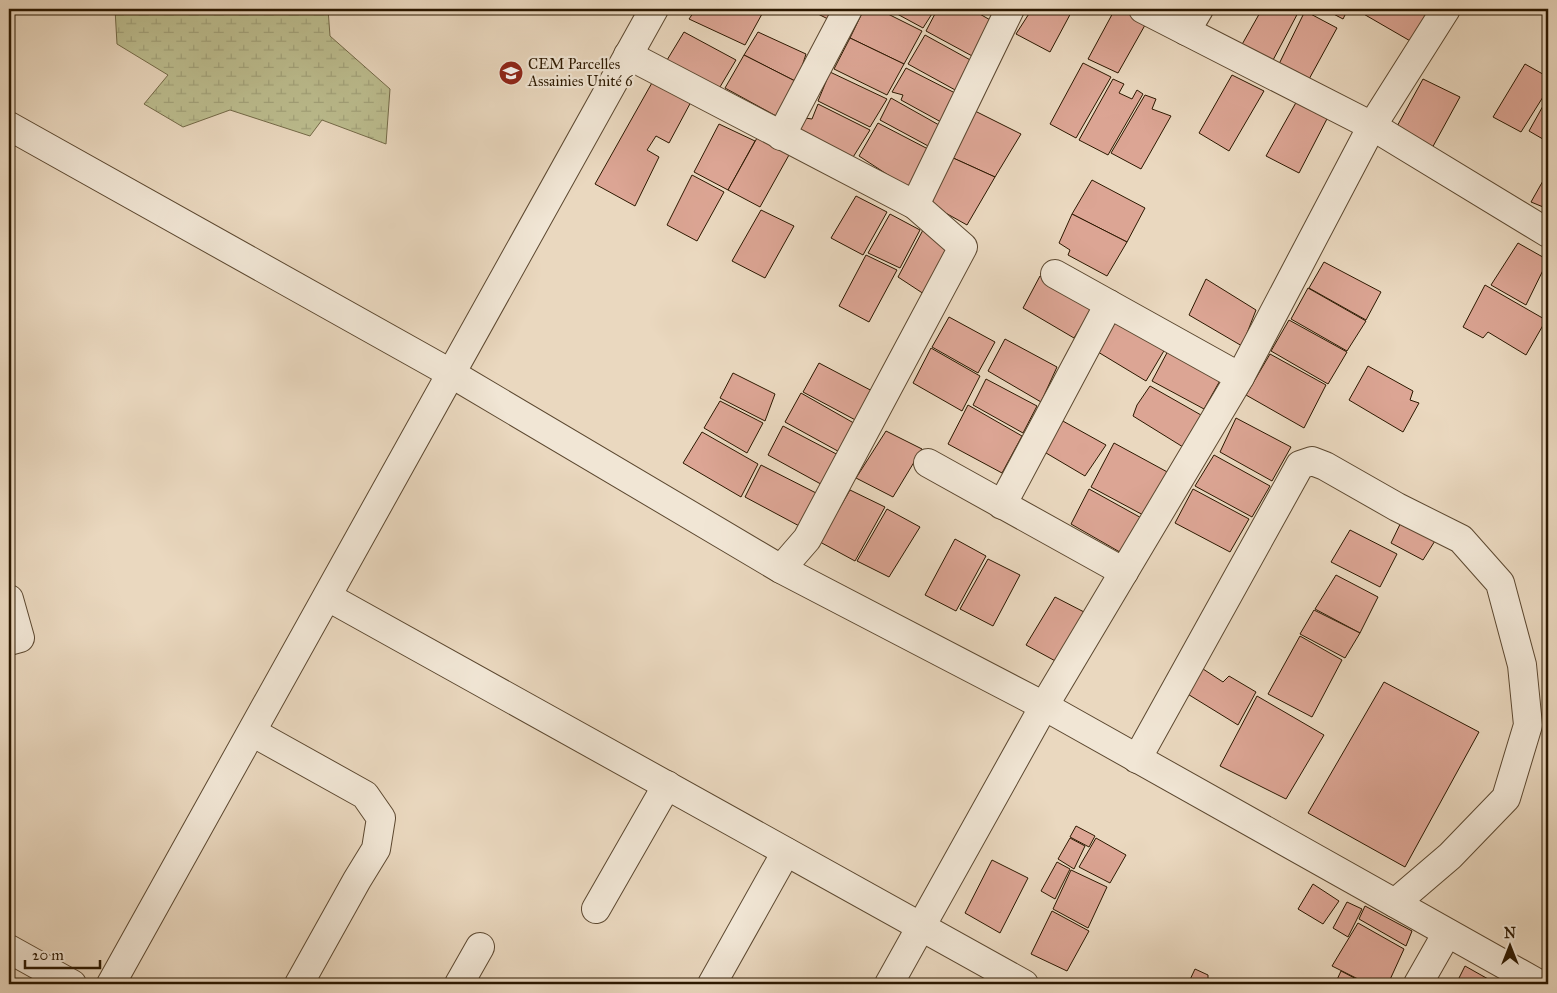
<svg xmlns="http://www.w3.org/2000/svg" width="1557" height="993" font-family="'IM FELL Great Primer',serif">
<defs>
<pattern id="wetland-marsh" width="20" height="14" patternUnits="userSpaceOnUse" patternTransform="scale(1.25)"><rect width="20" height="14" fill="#bcbd8f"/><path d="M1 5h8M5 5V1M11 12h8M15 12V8" fill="none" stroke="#a2a27a"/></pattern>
</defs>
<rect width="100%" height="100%" fill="#ead8bf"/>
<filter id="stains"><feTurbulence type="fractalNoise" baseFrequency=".004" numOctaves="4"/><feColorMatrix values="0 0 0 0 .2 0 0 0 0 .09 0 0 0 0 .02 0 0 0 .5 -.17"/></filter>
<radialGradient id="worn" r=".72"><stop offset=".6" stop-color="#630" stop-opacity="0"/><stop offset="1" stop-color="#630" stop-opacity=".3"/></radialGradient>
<path fill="url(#wetland-marsh)" stroke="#746a48" d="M115 9H328L330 36 390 89 386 144 322 120 310 136 230 110 183 127 144 104 168 75 117 44Z"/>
<g fill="#dca594" stroke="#2c1800">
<path d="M696 9H753L762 14 745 45 689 19Z"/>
<path d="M808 9H837L830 20Z"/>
<path d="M864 9H878L922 31 904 64 850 38Z"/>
<path d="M888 9H935L923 28Z"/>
<path d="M951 9H971L992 21 974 57 926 31 937 10 947 14Z"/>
<path d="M1032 9H1073L1050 52 1016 34Z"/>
<path d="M1115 9H1130L1149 18 1118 73 1088 59Z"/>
<path d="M1262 9H1300L1272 62 1240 48Z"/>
<path d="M1324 9H1348L1343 19Z"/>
<path d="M1355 9H1429L1412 42Z"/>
<path d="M1305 11 1337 28 1308 81 1279 64Z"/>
<path d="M684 32 736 60 717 92 664 65Z"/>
<path d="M758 32 806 54 797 82 744 55Z"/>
<path d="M925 35 974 62 957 91 908 64Z"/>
<path d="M850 38 904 64 887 95 834 69Z"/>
<path d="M744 55 797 82 778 117 725 88Z"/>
<path d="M1083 63 1111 77 1076 138 1050 124Z"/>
<path d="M1525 64 1548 77V89L1521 132 1493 117Z"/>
<path d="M906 68 957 94 941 122 901 100 903 95 892 92Z"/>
<path d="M830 72 887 99 870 127 818 101Z"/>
<path d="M1232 75 1264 91 1229 151 1199 133Z"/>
<path d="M1113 79 1124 84 1119 93 1132 99 1137 90 1143 94 1108 155 1079 140Z"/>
<path d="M1423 79 1460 97 1431 150 1395 130Z"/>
<path d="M653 81 692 100 669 143 656 136 647 150 659 157 635 206 595 184Z"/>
<path d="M1145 95 1156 99 1152 109 1171 116 1141 169 1111 153Z"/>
<path d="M1548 97V142L1529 131Z"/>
<path d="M891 98 939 125 930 147 880 120Z"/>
<path d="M1298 99 1329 115 1299 173 1266 156Z"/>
<path d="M818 104 870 130 850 162 799 132 805 118 812 119Z"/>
<path d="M975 111 1021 134 995 177 951 157Z"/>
<path d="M878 123 928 149 908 188 859 156Z"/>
<path d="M719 124 755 141 728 190 694 172Z"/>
<path d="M757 138 789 155 760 207 728 190Z"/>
<path d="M951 157 995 177 967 225 926 202Z"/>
<path d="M1548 172V209L1531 202Z"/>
<path d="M692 175 724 192 697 241 667 225Z"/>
<path d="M1092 180 1145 208 1127 242 1072 214Z"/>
<path d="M856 196 887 212 863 255 831 238Z"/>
<path d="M761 210 794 226 765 278 732 261Z"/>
<path d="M890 214 920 230 900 268 868 253Z"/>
<path d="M1072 214 1127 242 1107 276 1068 255 1070 250 1059 243Z"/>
<path d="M923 230 957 248 927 296 898 277Z"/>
<path d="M1518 243 1548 260 1526 305 1491 285Z"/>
<path d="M866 255 897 270 869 322 839 306Z"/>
<path d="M1324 262 1381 292 1366 320 1309 288Z"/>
<path d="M1040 276 1095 304 1074 338 1023 308Z"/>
<path d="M1206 279 1256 310 1242 346 1189 315Z"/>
<path d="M1485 285 1546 320 1526 355 1488 332 1483 338 1463 327Z"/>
<path d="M1308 288 1366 321 1347 351 1291 319Z"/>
<path d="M949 317 995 342 978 373 932 347Z"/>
<path d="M1114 320 1165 349 1146 381 1098 352Z"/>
<path d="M1289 320 1347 352 1328 384 1271 351Z"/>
<path d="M1005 339 1057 367 1041 402 988 371Z"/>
<path d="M931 348 980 376 962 411 913 383Z"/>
<path d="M1169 349 1222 377 1204 409 1152 381Z"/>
<path d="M1270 354 1326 385 1304 428 1246 395Z"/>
<path d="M819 363 876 393 861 423 803 392Z"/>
<path d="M1368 366 1413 391 1410 400 1419 403 1403 432 1349 400Z"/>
<path d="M733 373 775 394 765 421 720 398Z"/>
<path d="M986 379 1037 406 1023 433 973 405Z"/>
<path d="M1150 386 1201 415 1183 447 1133 416 1137 405Z"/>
<path d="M801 393 859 426 845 455 785 422Z"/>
<path d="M720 401 763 423 747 453 704 428Z"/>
<path d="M968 405 1022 436 1002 473 948 444Z"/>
<path d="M1236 418 1291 447 1272 481 1220 452Z"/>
<path d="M1061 420 1106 445 1085 476 1041 450Z"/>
<path d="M783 426 844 458 828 488 768 455Z"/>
<path d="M886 431 922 449 893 497 856 478Z"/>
<path d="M702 432 758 464 741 497 683 463Z"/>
<path d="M1114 443 1171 474 1145 516 1091 487Z"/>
<path d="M1214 455 1270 486 1252 517 1195 486Z"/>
<path d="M761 465 820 495 803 528 745 497Z"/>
<path d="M1089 489 1145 520 1125 555 1071 524Z"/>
<path d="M1193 489 1249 519 1230 552 1175 523Z"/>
<path d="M850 490 885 507 855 561 820 542Z"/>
<path d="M887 509 920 527 889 577 857 561Z"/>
<path d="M1404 516 1438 536 1423 560 1391 543Z"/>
<path d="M1350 530 1397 554 1380 587 1331 562Z"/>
<path d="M955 539 986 556 956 611 925 595Z"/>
<path d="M988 559 1020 575 993 626 960 609Z"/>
<path d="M1336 575 1378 597 1360 633 1315 609Z"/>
<path d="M1055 597 1086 613 1059 663 1026 645Z"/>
<path d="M1314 610 1360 633 1345 658 1300 634Z"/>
<path d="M1300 636 1342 660 1312 717 1268 694Z"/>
<path d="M1200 667 1223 682 1229 676 1256 692 1238 725 1186 693Z"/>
<path d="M1384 682 1479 732 1405 867 1308 813Z"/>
<path d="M1257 696 1324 735 1286 799 1220 766Z"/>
<path d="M1076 826 1095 836 1089 847 1070 837Z"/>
<path d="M1070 838 1085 846 1074 869 1058 859Z"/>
<path d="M1096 838 1126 855 1110 883 1079 867Z"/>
<path d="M992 860 1028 878 1000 933 965 913Z"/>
<path d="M1057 862 1070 869 1055 899 1041 891Z"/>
<path d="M1071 870 1107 887 1088 928 1053 909Z"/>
<path d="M1313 884 1339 901 1323 924 1298 909Z"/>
<path d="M1347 902 1362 909 1348 937 1333 928Z"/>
<path d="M1365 906 1412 931 1406 946 1359 919Z"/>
<path d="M1052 911 1089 931 1067 971 1031 954Z"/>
<path d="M1358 923 1404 949 1388 984H1368L1332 966Z"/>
<path d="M1465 966 1497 984H1456Z"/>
<path d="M1195 969 1208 975V980L1215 984H1188Z"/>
<path d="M1341 971 1366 984H1335Z"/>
</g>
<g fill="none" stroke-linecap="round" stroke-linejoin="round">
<defs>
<g id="minor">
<path d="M1143 9 1372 126 1548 233"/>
<path d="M1186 31 1199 9"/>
<path d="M628 55 915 205 963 247 807 539 781 569"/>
<path d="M9 126 452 374 781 569 1044 706 1539 984"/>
<path d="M781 136 848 9"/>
<path d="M915 205 1010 9"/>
<path d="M1055 274 1240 377"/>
<path d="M928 463 1124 572"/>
<path d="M1002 505 1109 304"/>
<path d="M328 597 1024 984"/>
<path d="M9 599 20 638 9 641"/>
<path d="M252 732 365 795 381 818 376 849 357 880 299 984"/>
<path d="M1137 759 1300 465 1312 461 1325 466 1397 507 1461 539 1500 583 1522 665 1528 725 1506 798 1450 856 1395 903"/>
<path d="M596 909 667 785"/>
<path d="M9 949 72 984"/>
<path d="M111 984 654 9"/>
<path d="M459 984 480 947"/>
<path d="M712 984 786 852"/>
<path d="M889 984 1044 706 1240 377 1372 126 1446 9"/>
<path d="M1418 984 1447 933"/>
</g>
</defs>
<use href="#minor" stroke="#5c4830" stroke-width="30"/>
<use href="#minor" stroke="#f1e6d5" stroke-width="28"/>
</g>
<defs>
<symbol id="school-disc" viewBox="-11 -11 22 22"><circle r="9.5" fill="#8f2418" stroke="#f1e6d5"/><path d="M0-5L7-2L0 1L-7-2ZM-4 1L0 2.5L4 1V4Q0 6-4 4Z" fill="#fff"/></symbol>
</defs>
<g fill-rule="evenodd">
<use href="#school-disc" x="497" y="59" width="28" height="28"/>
</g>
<g text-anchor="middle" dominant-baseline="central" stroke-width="4.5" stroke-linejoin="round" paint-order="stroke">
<g font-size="15" fill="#2c1800" stroke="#f1e6d5" text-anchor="start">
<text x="528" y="64">CEM Parcelles<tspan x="528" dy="17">Assainies Unité 6</tspan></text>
</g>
</g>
<rect width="1557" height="993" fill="none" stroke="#ead8bf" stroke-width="30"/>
<rect x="10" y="10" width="1537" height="973" fill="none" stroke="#2c1800" stroke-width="2.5"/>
<rect x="15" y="15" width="1527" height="963" fill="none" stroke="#2c1800"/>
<g transform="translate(1510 946)" stroke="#f1e6d5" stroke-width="4" paint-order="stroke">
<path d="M0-4L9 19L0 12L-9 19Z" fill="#2c1800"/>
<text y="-8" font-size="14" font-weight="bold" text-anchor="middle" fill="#2c1800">N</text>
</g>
<path d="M25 960v8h75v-8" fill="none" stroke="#2c1800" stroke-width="2.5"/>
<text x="32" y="960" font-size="15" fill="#2c1800" stroke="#f1e6d5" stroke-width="4" paint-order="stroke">20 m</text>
<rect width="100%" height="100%" filter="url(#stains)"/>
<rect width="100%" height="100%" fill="url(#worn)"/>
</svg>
